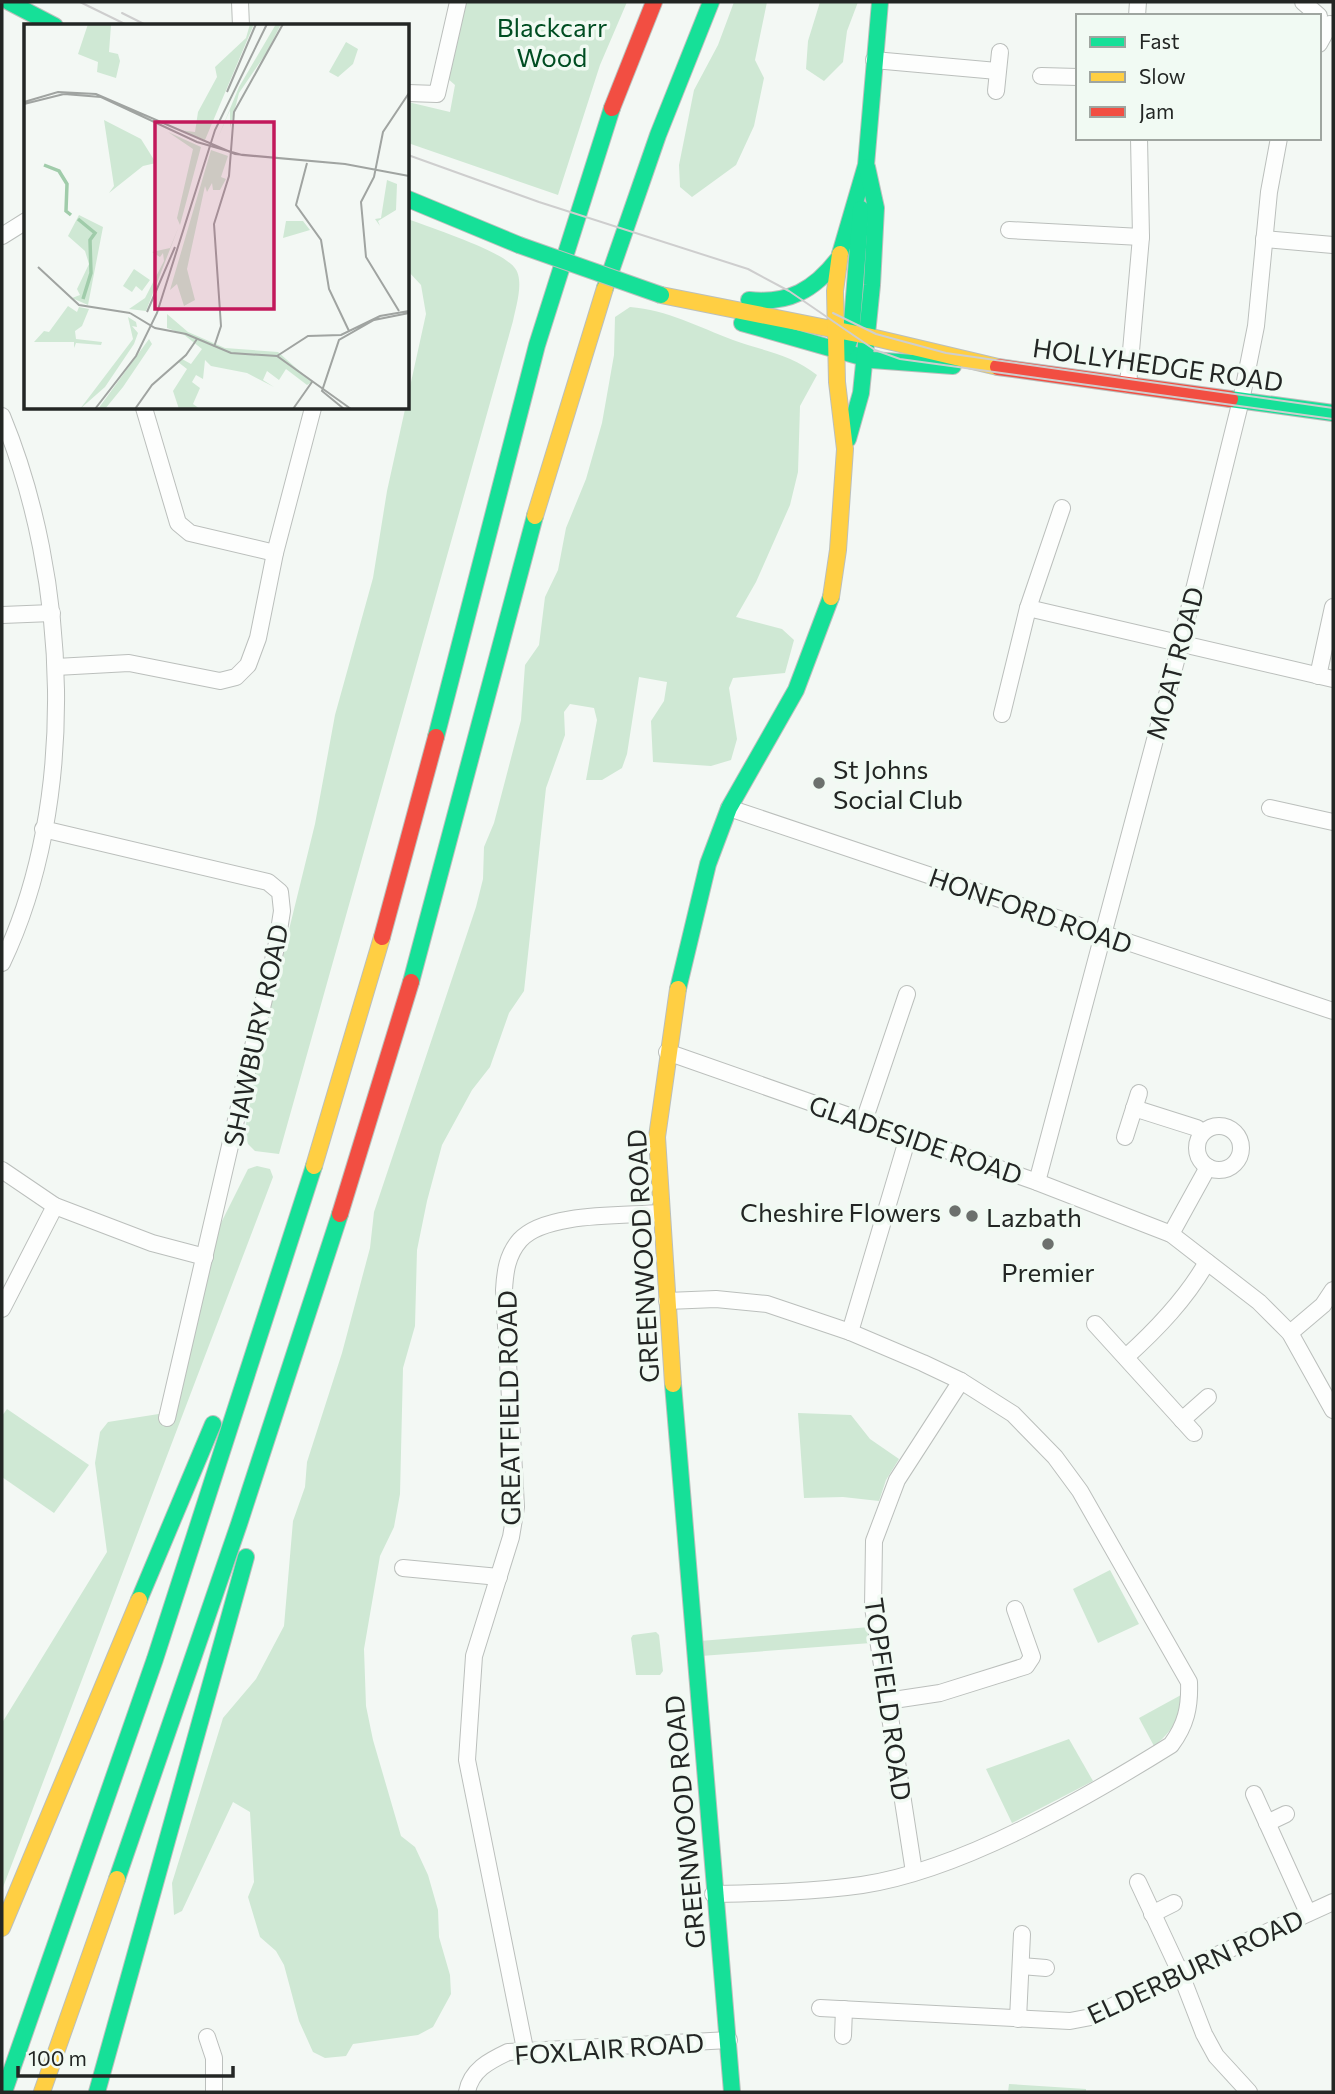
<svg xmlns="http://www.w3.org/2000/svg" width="1335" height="2094" font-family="Commissioner,sans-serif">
<rect width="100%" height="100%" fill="#f3f8f4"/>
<g fill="#cfe8d4">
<path d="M458 2H627L600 65 558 195 408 143V102L450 112 455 85 447 78Z"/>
<path d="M734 2H767L755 60 764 78 754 126 736 165 692 197 680 187 679 165 694 90 718 45Z"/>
<path d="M820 2H858L847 31 843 62 824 81 806 69 808 41Z"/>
<path d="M408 219C431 228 500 250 514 267 525 279 516 306 513 321L279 1154 255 1151 248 1144 245 1132 252 1080 315 824 335 715 373 578 387 491 426 314 421 285 408 271Z"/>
<path d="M630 307C667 310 699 327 733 340 763 351 791 354 817 375L800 406 798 472 790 505 756 582 736 617 782 629 794 640 785 673 733 678 729 688 737 739 731 760 711 766 653 762 651 721 664 701 667 682 639 677 627 754 622 768 602 780H586L597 720 594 708 570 704 564 712 565 735 546 788 524 991 509 1013 490 1067 472 1090 442 1145 427 1201 417 1250 415 1326 403 1368 400 1494 394 1527 380 1556 364 1649 366 1706 373 1740 401 1836 415 1847 428 1875 438 1910 439 1937 450 1975 451 1994 433 2027 418 2035 353 2044 346 2056 325 2058 313 2052 299 2021 284 1965 276 1951 260 1937 248 1897 254 1882 250 1812 233 1802 182 1911 174 1915 172 1883 223 1718 256 1679 284 1626 293 1521 305 1487 307 1462 342 1353 370 1248 374 1212 476 907 483 879 484 847 494 823 521 720 525 665 539 645 545 597 558 570 566 528 586 479 602 423 614 355 615 317Z"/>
<path d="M257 1166 270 1169 273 1177 2 1890V1723L107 1552 95 1463 100 1432 108 1422 165 1413 215 1235 248 1169Z"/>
<path d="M7 1409 89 1465 54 1513 2 1477V1416Z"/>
<path d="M798 1413 851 1415 870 1439 899 1459 886 1480 879 1501 843 1497 804 1498Z"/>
<path d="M1110 1570 1139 1624 1098 1643 1073 1589Z"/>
<path d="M870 1627 871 1643 701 1656 700 1641Z"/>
<path d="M656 1632 659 1635 663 1671 660 1675H636L631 1638 633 1635Z"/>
<path d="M1181 1695C1180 1718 1172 1732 1154 1746L1139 1718Z"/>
<path d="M1069 1739 1093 1781 1012 1823 986 1769Z"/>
<path d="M1009 2084 1086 2089V2092H1008Z"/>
</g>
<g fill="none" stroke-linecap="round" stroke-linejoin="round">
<defs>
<g id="street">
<path d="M240 2 241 26"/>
<path d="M1303 2 1319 16"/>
<path d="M1137 16 1138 2"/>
<path d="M1319 44 1330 24"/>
<path d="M874 60 997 71"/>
<path d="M1041 76 1078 77"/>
<path d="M996 91 1000 52"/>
<path d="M408 93 437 94 458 2"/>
<path d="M1009 230 1141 237"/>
<path d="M2 236 26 221"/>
<path d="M1264 239 1333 245"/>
<path d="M1128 385 1141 237 1139 138"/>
<path d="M144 408 178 523 190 533 275 553"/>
<path d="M2 416C69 578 79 802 2 963"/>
<path d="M1028 608 1333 679"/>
<path d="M2 615 52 613"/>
<path d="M56 667 129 663 220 681 236 677 248 665 258 638 275 553 313 408"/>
<path d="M1318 676 1333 607"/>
<path d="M1002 714 1028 608 1062 508"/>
<path d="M729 808 1333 1011"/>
<path d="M1270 808 1333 822"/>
<path d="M43 829 268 882 280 892 282 911 277 943 167 1418"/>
<path d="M667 1052 1037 1182 1171 1234 1259 1302 1290 1333 1333 1410"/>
<path d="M1134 1108 1197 1128 1201 1134"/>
<path d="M864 1121 907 994"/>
<circle cx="1219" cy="1148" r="22"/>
<path d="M1125 1137 1139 1093"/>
<path d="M2 1170 55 1206 152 1243 205 1257"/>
<path d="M1037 1182 1180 646 1242 396 1256 326 1269 192 1279 138"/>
<path d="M1171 1234 1208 1167"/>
<path d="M667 1301 716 1299 767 1304 850 1332 923 1363 961 1381 1013 1414 1055 1457 1080 1491 1189 1682C1190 1707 1186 1725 1171 1745 1086 1798 962 1870 862 1885 813 1892 763 1893 713 1894"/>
<path d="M2 1309 55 1206"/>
<path d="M1095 1324 1194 1433"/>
<path d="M850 1332 908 1137"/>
<path d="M1290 1333 1323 1305 1333 1290"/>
<path d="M1126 1357C1157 1329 1186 1299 1207 1262"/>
<path d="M1182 1420 1208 1397"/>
<path d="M403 1568 499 1577"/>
<path d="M887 1701 940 1693 1026 1666 1032 1657 1015 1609"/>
<path d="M1254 1794 1308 1913"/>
<path d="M1267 1823 1286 1814"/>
<path d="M914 1872 873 1607 874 1541 897 1480 961 1381"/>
<path d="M1138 1882 1180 1972 1204 2034 1216 2056 1249 2092"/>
<path d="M1152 1914 1174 1903"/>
<path d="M1021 1966 1046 1968"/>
<path d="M820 2008 1070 2021 1091 2017 1180 1972 1333 1902"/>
<path d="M1018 2019 1022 1934"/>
<path d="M843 2036 844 2009"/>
<path d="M207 2037 214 2058V2092"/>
<path d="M525 2049 467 1760 474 1656 511 1537 516 1507 504 1290C505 1272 507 1255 520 1240 545 1212 624 1216 660 1213"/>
<path d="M467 2092C471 2070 489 2061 508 2052L729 2040"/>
</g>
<g id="fast">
<path d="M9 2 55 26"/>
<path d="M408 199 519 245"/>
<path d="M840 254 866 165 880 2"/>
<path d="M605 288 658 135 711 2"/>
<path d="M749 300C789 304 814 290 838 259"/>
<path d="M742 323 872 360 953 366"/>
<path d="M847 347 851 335 861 209"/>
<path d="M1230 399 1333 413"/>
<path d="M848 439 861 393 872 285 876 208 867 167"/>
<path d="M436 737 537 345 612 108"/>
<path d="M411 982 535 516"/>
<path d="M678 989 708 864 729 808 796 690 831 597"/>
<path d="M673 1384 732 2092"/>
<path d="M139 1600 213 1424"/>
<path d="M117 1879 239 1524 340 1214"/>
<path d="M4 2092 155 1659 314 1166"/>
<path d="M97 2092 246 1557"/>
</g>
<g id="slow">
<path d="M661 295 867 336 998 367"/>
<path d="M535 516 605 288"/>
<path d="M831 597 838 550 845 449 837 382 835 291 840 254"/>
<path d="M314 1166 382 937"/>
<path d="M673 1384 657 1137 678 989"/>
<path d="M2 1928 139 1600"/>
<path d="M42 2092 117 1879"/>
</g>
<g id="jam">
<path d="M612 108 654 2"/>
<path d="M998 367 1230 399"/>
<path d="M382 937 436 737"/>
<path d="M340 1214 411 982"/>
</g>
</defs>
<use href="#street" stroke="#bbbfbc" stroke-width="18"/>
<use href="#fast" stroke="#bbbfbc" stroke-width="18"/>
<use href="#slow" stroke="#bbbfbc" stroke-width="18"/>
<use href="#jam" stroke="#bbbfbc" stroke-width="18"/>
<use href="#street" stroke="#fdfefd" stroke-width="16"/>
<use href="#fast" stroke="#16e098" stroke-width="16"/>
<use href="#slow" stroke="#ffcf43" stroke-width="16"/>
<use href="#jam" stroke="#f24e42" stroke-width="16"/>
<g stroke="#cecece" stroke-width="2">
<path d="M80 2 129 26"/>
<path d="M122 13 148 26"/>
<path d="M408 155 539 202 748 269 789 291 875 350 900 359 1333 419"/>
<path d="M833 313 876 334 946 353 1333 408"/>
</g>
<defs>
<path id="fast-bridge" d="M519 245 661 295"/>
</defs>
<use href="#fast-bridge" stroke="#bbbfbc" stroke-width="18" stroke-linecap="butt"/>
<use href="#fast-bridge" stroke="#16e098" stroke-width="16"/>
</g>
<g fill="#6c706d" stroke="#f1faf3" stroke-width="2.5">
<circle cx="819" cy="783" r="7"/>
<circle cx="955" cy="1211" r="7"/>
<circle cx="972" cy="1216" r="7"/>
<circle cx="1048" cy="1244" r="7"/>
</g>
<g text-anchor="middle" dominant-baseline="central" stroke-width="7" stroke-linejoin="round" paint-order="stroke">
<g font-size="26" fill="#004d22" stroke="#f1faf3">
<text x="552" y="26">Blackcarr<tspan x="552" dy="30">Wood</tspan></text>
</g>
<g font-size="26" fill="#232624" stroke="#f1faf3">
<text transform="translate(1158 364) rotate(8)">HOLLYHEDGE ROAD</text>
<text transform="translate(1174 663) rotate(-75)">MOAT ROAD</text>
<text transform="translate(1031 910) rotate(19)">HONFORD ROAD</text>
<text transform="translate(255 1035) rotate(-78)">SHAWBURY ROAD</text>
<text transform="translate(916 1139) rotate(19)">GLADESIDE ROAD</text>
<text transform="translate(642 1256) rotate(-93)">GREENWOOD ROAD</text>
<text transform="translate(508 1408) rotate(-91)">GREATFIELD ROAD</text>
<text transform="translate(889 1699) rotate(82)">TOPFIELD ROAD</text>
<text transform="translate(684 1822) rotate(-95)">GREENWOOD ROAD</text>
<text transform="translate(1195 1966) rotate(-25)">ELDERBURN ROAD</text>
<text transform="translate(609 2048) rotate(-4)">FOXLAIR ROAD</text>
</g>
<g font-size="26" fill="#232624" stroke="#f1faf3" text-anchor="start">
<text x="833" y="768">St Johns<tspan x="833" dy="30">Social Club</tspan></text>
<text x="941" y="1211" text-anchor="end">Cheshire Flowers</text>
<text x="986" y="1216">Lazbath</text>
<text x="1048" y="1271" text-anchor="middle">Premier</text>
</g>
</g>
<g transform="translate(24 24)">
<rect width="385" height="385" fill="#f3f8f4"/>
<path d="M64 0 87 1 85 28 94 30 96 37 92 54 73 48 74 38 54 30ZM226 0H230L181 116 155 106 171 108 174 88 193 53 191 43 222 14ZM252 0H257L243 28 215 69 206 104V86L193 116 215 63ZM322 18 334 25 329 40 314 53 305 48ZM80 96 117 115 132 139 119 142 85 169 90 162ZM144 108 177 123 156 201 153 194 169 125ZM187 126 204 132 197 153 202 155 196 166H189L188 159 183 168 181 162 163 245 171 276 160 282 153 260 146 266ZM363 156 373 160 372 186 354 197 356 202 351 195 357 194ZM55 191 79 203 64 281 48 274 56 271 53 265 65 240 61 227 44 212ZM262 197H279L286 206 259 214ZM155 202 122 287 105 285 121 274 140 237 139 229 136 233 128 228 146 224ZM110 245 126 256 118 267 112 262 108 268 99 262ZM44 282 53 288 55 283 65 285 58 302 51 307 52 315 78 318 77 321 52 319 50 324V318H10L20 307 25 308ZM143 290 164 308 201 324 254 328 288 358 283 361 262 345 255 356 243 347 239 356 250 363 223 349 187 342 181 336 179 355 172 351 168 358 176 364 169 380 176 385H155L149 367 163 345 154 338 158 335 167 340 178 325 159 310 143 304ZM104 293 112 298 113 303 108 302 114 309 110 320 81 363 56 385 109 315ZM125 315 128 320 99 363 81 385H74Z" fill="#cfe8d4"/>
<path fill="none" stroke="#a0ccaa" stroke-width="3.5" d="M20 141 35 147 43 160 42 187 47 191M54 195 71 209 66 216 67 249 59 275"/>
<path fill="none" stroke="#a0a4a1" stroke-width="2" d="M203 68 232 0M0 78 34 68 72 70 211 130 321 140 385 152M0 80 40 70 77 73 173 118 218 131M218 131 321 140 385 152M283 139 272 181 297 216 305 265 325 307M14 243 55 281 106 289M375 287 342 233 337 178 350 153 359 108 385 69M123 288 151 223M106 289 131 304 162 310 207 329 253 332 327 385M190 323 197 302 190 200 205 152 210 88 259 0M253 332 284 312 317 311 356 292 385 287M71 385 112 332 133 289 191 106 243 0M111 385 128 361 162 331 173 315M269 385 288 358M320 385 298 367 315 316 350 296 385 289"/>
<path fill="#c2185b" fill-opacity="0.15" stroke="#c2185b" stroke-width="3.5" d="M131 98H250V285H131Z"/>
<rect width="385" height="385" fill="none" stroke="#232624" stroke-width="3.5"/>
</g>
<rect width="1335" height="2094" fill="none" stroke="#232624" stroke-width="7"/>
<rect x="1076" y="14" width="245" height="126" fill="#f1faf3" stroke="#9fa5a0" stroke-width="2"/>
<rect x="1090" y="37" width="35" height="10" fill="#16e098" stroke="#9fa5a0" stroke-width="2"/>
<text x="1139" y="49" font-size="21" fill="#232624">Fast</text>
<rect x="1090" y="72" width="35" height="10" fill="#ffcf43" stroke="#9fa5a0" stroke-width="2"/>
<text x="1139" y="84" font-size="21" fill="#232624">Slow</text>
<rect x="1090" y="107" width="35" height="10" fill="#f24e42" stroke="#9fa5a0" stroke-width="2"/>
<text x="1139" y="119" font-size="21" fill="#232624">Jam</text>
<path d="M18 2066v10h215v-10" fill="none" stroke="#232624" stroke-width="3.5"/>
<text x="28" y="2066" font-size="21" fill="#232624" stroke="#f1faf3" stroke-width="5" paint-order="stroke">100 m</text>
</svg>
